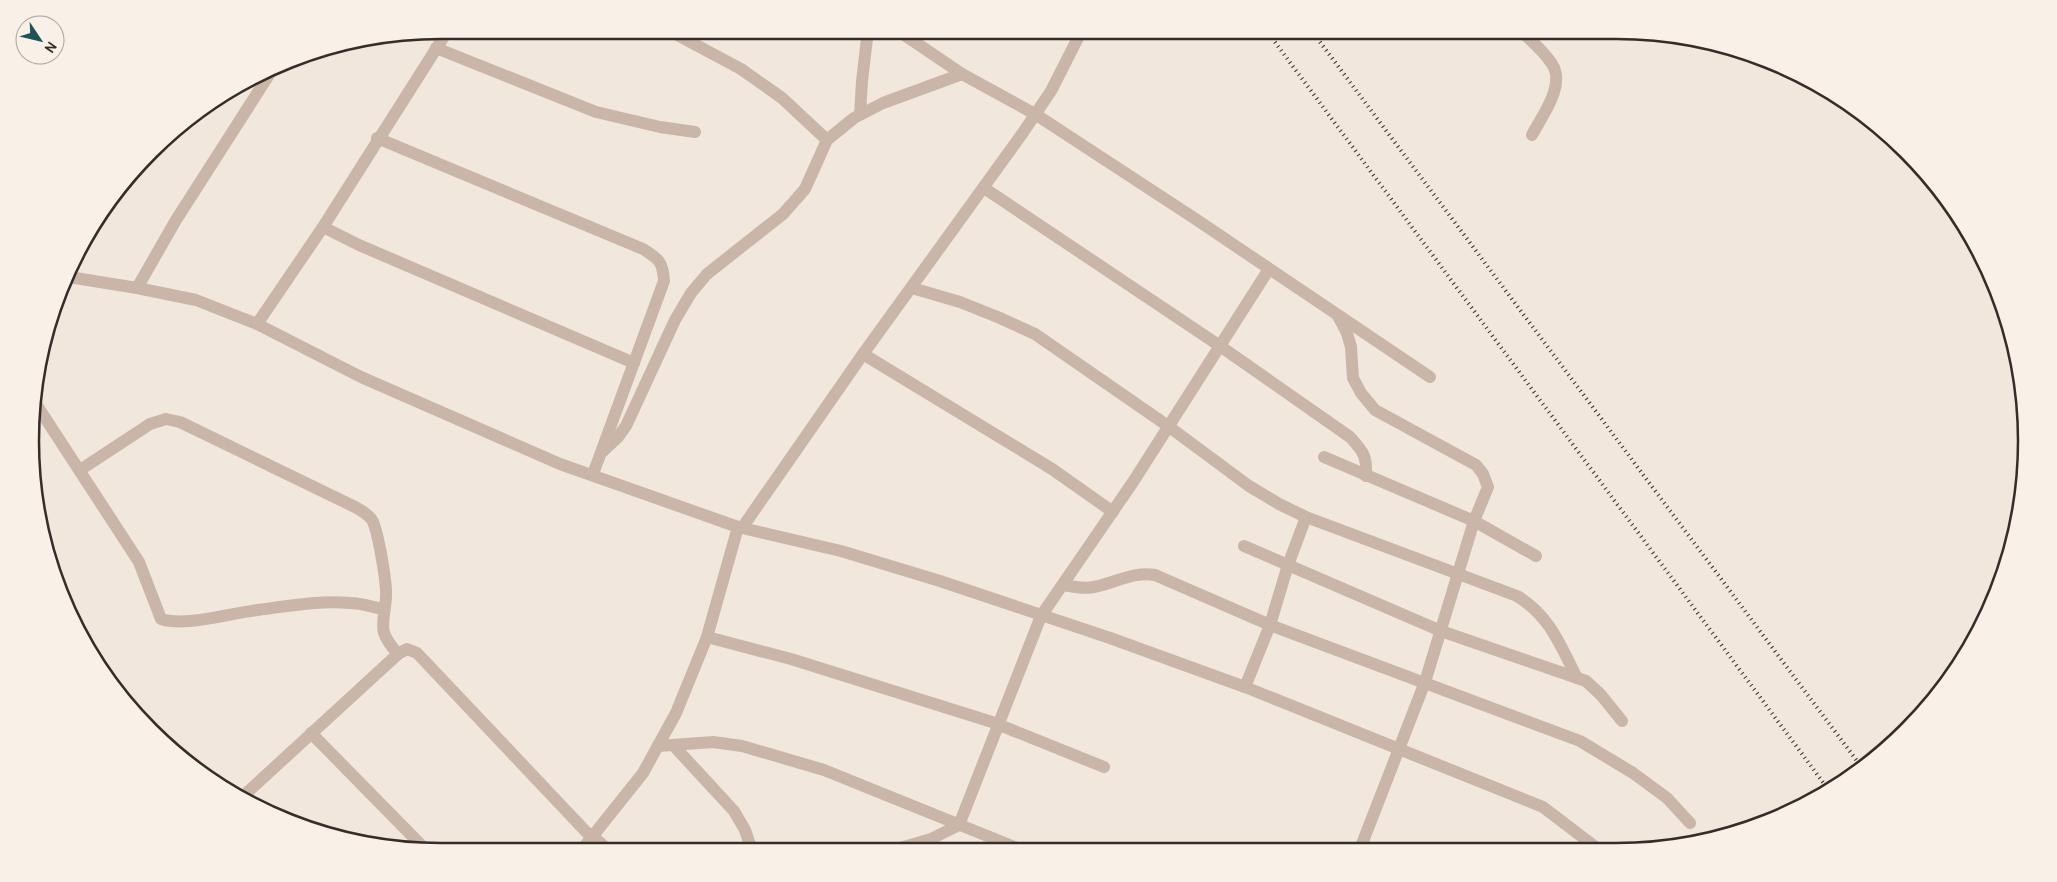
<svg xmlns="http://www.w3.org/2000/svg" width="2057" height="882" font-family="Cabin,sans-serif">
<rect width="100%" height="100%" fill="#f1e7dc"/>
<g fill="none" stroke-linecap="round" stroke-linejoin="round">
<g stroke="#c9b6a8" stroke-width="12">
<path d="M668 30 741 69 782 98 827 140"/>
<path d="M897 30 962 74"/>
<path d="M1520 30C1530 40 1544 51 1552 64 1566 85 1542 116 1532 135"/>
<path d="M436 48 596 112 660 127 695 132"/>
<path d="M860 114 862 81 868 30"/>
<path d="M377 138 643 249C659 259 663 262 664 281L593 474"/>
<path d="M984 188 1220 346 1350 437C1364 452 1367 457 1366 476"/>
<path d="M323 227 448 30"/>
<path d="M69 277 137 288 196 300 257 324 361 377 560 464 738 527 841 551 940 581 1110 638 1245 687 1543 807 1598 849"/>
<path d="M137 288 176 220 274 67"/>
<path d="M912 288 960 302 1000 318 1035 334 1168 426 1249 486 1279 504 1306 517 1517 596C1550 616 1560 645 1577 678"/>
<path d="M1338 316 1347 333 1351 347 1353 378 1361 393 1375 410 1476 465 1483 474 1488 487 1474 521 1425 682 1360 849"/>
<path d="M257 324 323 227 359 245 634 363"/>
<path d="M863 354 1052 469 1113 512"/>
<path d="M36 404 139 562 161 619C185 627 231 613 258 610 288 606 320 600 350 603 361 603 372 607 383 609"/>
<path d="M603 451 618 437 626 426 675 320 691 293 707 274 783 214 805 189 827 140 854 118 883 103 962 74 1035 114 1194 218 1430 377"/>
<path d="M1324 457 1474 521 1536 556"/>
<path d="M80 470 150 424 166 419 180 422 357 508C362 511 369 515 372 520 378 530 387 584 386 597 384 626 376 629 398 654"/>
<path d="M742 528 863 354 1022 134 1051 91 1082 30"/>
<path d="M1244 546 1441 631 1586 681 1601 695 1622 721"/>
<path d="M1063 585C1074 587 1084 589 1094 587 1115 583 1134 571 1155 575L1270 625 1580 741 1633 773 1667 798 1690 823"/>
<path d="M707 637 791 659 992 722 1104 767"/>
<path d="M1245 687 1270 625 1288 565 1306 517"/>
<path d="M311 733 425 849"/>
<path d="M673 745 734 811 745 830 752 851"/>
<path d="M658 746 713 742 742 746 824 770 1022 850"/>
<path d="M240 799 398 654 407 649 417 653 591 837 595 838 610 852"/>
<path d="M890 851 931 839 959 825 1041 616 1133 482 1269 269"/>
<path d="M580 852 643 773 676 713 707 637 738 527"/>
</g>
<g stroke="#362c28" stroke-width="4" stroke-dasharray="1 4" stroke-linecap="butt">
<path d="M1266 30 1828 789"/>
<path d="M1311 30 1863 769"/>
</g>
</g>
<path d="M0 0H2057V882H0ZM441 39H1616A402 402 0 0 1 2018 441V441A402 402 0 0 1 1616 843H441A402 402 0 0 1 39 441V441A402 402 0 0 1 441 39Z" fill="#f9f1e8" fill-rule="evenodd"/>
<path fill="none" stroke="#362c28" stroke-width="2.5" d="M441 39H1616A402 402 0 0 1 2018 441V441A402 402 0 0 1 1616 843H441A402 402 0 0 1 39 441V441A402 402 0 0 1 441 39Z"/>
<g transform="translate(40 40) rotate(125)"><circle r="24" fill="#f9f1e8" stroke="#aba29b"/>
<path d="M0-4L9 19L0 12L-9 19Z" fill="#1e5457"/>
<text y="-8" font-size="14" font-weight="bold" text-anchor="middle" fill="#362c28">N</text>
</g>
</svg>
